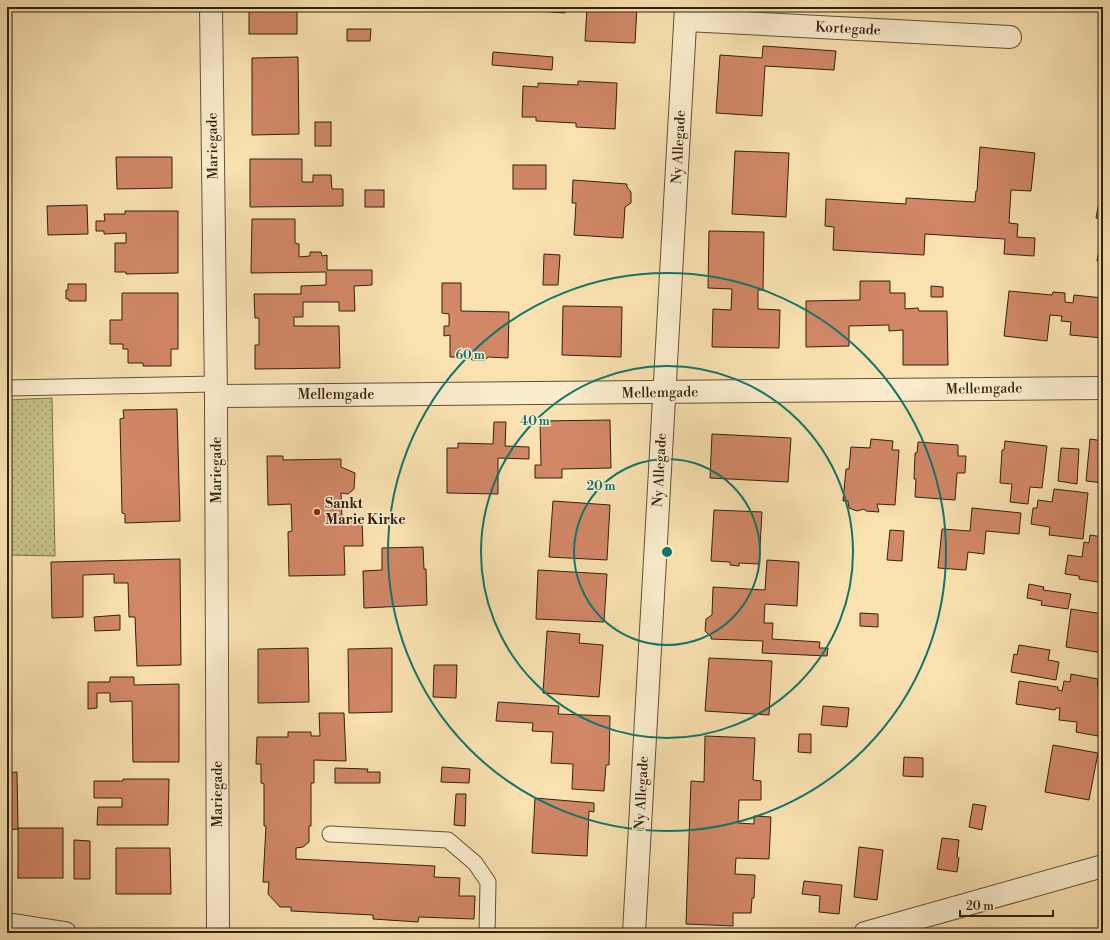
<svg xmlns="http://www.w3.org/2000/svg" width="1110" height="940" font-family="'Libre Bodoni',serif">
<defs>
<pattern id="grass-dots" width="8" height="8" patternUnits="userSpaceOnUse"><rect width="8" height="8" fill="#c4c187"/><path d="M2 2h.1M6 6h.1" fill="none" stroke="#a09c6d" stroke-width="1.8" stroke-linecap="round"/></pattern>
</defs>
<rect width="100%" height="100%" fill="#f9e1b0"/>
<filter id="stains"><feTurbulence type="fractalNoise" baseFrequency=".005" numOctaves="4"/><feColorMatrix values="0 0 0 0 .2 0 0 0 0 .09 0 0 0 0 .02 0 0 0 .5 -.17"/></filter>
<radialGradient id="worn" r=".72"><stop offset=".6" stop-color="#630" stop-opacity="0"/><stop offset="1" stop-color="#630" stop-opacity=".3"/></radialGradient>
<path fill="url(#grass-dots)" stroke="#7a724c" d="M52 398 55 556 7 555V400Z"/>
<g fill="#d28767" stroke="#2f2212">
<rect x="249" y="7" width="48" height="27"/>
<path d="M526 7H566L565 13 526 10Z"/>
<path d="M587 7H637L635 43 585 41Z"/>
<path d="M347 29H371L370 41H347Z"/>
<path d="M763 46 836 51 834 70 765 66 762 116 716 113 720 55 762 58Z"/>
<path d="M493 52 553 57 552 70 492 65Z"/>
<path d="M298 57 299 134 252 135V58Z"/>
<path d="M578 81 617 83 615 129 576 127V123L536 121V117H522L523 86 538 87V83L578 85Z"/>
<rect x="315" y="122" width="16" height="24"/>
<path d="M980 147 1035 153 1031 191 1011 190 1009 223 1018 224 1017 237 1035 238 1034 256 1004 254 1005 239 925 234 924 255 833 250 834 227 825 226 826 199 906 204V198L975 202 976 191H977Z"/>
<path d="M735 151 789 153 786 217 732 214Z"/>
<path d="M116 157H172V188L117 189Z"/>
<path d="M250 159H302V182H313V175H331L332 189H343V206L250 207Z"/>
<rect x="513" y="165" width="33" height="24"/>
<path d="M573 180 627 184V187L631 192V203L625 207 623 238 574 235 576 203H572Z"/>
<rect x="365" y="190" width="19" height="17"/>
<path d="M1099 202 1103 203V219L1096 218Z"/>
<path d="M87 205 88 234 48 235 47 206Z"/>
<path d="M125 211H178V273L126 274V272H115V243H126V233L104 234V231H96V221H105L104 214H125Z"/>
<path d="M252 219H295V243L299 244V257L310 256V252H321L322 256 327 255V270H372V285L354 286 355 311H339V302H303V317H294V326H339L340 368 255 369V345H259V318H255L254 294H301V286L326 285V272L251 273Z"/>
<path d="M709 231 764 232 763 290H758V309L780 310 779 348 712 347 713 309 731 310 732 289 708 288Z"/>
<path d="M1100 244H1103V271L1099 270 1100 262 1097 261Z"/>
<path d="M544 254 560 255 558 285H543Z"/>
<path d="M860 281H890V293H905V309L918 308 919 311H947L948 365H903V330L889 331V325L849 326V346L806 347V301L860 300Z"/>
<path d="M442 283H461V311L509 312 508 358 488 357 485 360H472L470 357H450V335L444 336V326H449V314L442 313Z"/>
<path d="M68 284H86V301H69V299H66V290H68Z"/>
<path d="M931 286 943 287V297H931Z"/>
<path d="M1009 291 1052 295 1053 292 1065 293V302L1073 303 1074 295 1103 298V338L1070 335 1071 322 1061 321 1062 316 1050 315 1047 341 1004 336Z"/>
<path d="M122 293H178V349H171V366H143V363H128V349H123V344H110V320H122Z"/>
<path d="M563 306 622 307 621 357 562 355Z"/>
<path d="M177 409 180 521 125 523V514L122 513 120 419 124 418 123 410Z"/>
<path d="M610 420 611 468 562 469V478H535V465H541L540 421Z"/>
<path d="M494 422H506L505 446 529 447V459L498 458V494L447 493V448H458V443L493 444Z"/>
<path d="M712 434 791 438 788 482 710 478Z"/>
<path d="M871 439 893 441 892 450H899L895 505 877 504 879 512 866 511 864 509 857 511 849 508 848 501H843L846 469H849L851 447 870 448Z"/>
<path d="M1090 439 1103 441V483L1086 481Z"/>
<path d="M1005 441 1047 446 1042 488 1030 487 1028 504 1010 502 1012 484 1000 483 1002 450H1004Z"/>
<path d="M918 442 958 445V456H966L965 473H957L955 500 915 497 916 479H914L915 453H917Z"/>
<path d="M1061 448 1079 449 1077 484 1058 481Z"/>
<path d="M267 456H283V460L341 459V467L355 473 354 489 348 494 341 493 342 520H362L363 546H344L345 575 289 576 288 532 292 531 291 504 268 505Z"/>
<path d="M1054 489 1088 493 1083 539 1049 535 1050 527 1031 524 1033 508H1037L1038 500 1052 502Z"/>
<path d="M553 501 610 505 607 560 549 557Z"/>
<path d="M972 508 1021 513 1019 534 986 531 984 554 968 552 966 570 938 568 942 529 970 531Z"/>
<path d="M714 510 762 512 759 564 739 563V566L730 565V562L711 561Z"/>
<path d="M890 530 904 531 902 561 887 560Z"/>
<path d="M1090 535 1103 537V583L1079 579V576L1065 574 1068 555 1082 557 1084 542 1089 543Z"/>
<path d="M423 547 424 569H426L427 605 364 608 363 571 382 570V548Z"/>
<path d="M180 559 181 665 137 666 135 617H129L128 583H114V574L83 575V617L52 618 51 562Z"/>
<path d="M767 560 799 562 797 606 765 604 764 623H773L772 639 820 642 819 648H828L827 656 762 653 763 641 711 639V636L709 635 705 631 706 619 712 615 713 587 765 590Z"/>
<path d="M538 570 607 574 604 622 536 619Z"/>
<path d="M1029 584 1044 587 1043 590 1071 594 1068 609 1041 605 1042 601 1027 598Z"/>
<path d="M1071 609 1103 614V653L1066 647Z"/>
<path d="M860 613 878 614V627L860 626Z"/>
<path d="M120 615V630L95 631 94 617Z"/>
<path d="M547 631 580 634 579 643 603 645 599 697 543 693Z"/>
<path d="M1019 645 1050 650 1048 660 1059 662 1056 680 1011 672 1014 654 1017 655Z"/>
<path d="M308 648 309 702 258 703V649Z"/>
<path d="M392 648V712L349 713 348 649Z"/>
<path d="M709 658 772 661 769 715 705 711Z"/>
<path d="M434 665H457L456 698 433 697Z"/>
<path d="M1071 674 1098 679 1097 685 1103 686V711L1098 736 1076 732 1077 722 1059 720 1060 708H1056L1055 710 1016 704 1019 681 1058 687V690L1062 691 1064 681 1070 682Z"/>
<path d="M110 677H134V685L179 684V762H133L132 701 110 702V693H97V708L88 709V682H110Z"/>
<path d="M498 702 559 706 558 714 610 716 609 765H606L604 791 572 789 573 764 551 763 553 732 532 731 533 723 496 721Z"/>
<path d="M823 706 849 708 847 727 821 725Z"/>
<path d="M319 713H344L346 761 314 760V783H311V826H309V842L303 847 296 848V859L435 866 434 877 460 878 459 896H475L474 919 419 917 418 922 373 919V915L291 911V907H280L268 894 269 882H263L266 826H264V784L261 783V764H256L257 737H288V732H311V736H320Z"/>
<path d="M799 734H811V753L798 752Z"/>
<path d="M705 736 755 738 753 780 761 781V800H739L738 823 754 824V816L771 817 769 859 736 858 735 874 755 875 754 898H752L751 913H733V926L686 924 691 781 704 782Z"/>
<path d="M1053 745 1098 753 1089 800 1045 792Z"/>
<path d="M904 757 923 758V777L903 776Z"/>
<path d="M442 767 470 769 469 783 441 782Z"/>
<path d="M335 768 368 769 367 772H380V783H335Z"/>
<path d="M17 772 18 829 7 830V773Z"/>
<path d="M123 779H169L168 825H97L98 807H122V798H94V781H123Z"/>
<path d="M456 794H466L465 826 454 825Z"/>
<path d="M535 798 594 803V812L589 811 587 856 532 853Z"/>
<path d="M973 804 986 806 982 830 969 827Z"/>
<rect x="18" y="828" width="45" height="50"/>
<path d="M942 838 959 840 957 857 959 858 957 872 937 869Z"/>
<path d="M74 840 90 841V879H74Z"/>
<path d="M859 847 883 850 877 900 854 897Z"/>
<path d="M116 848H170L171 894H116Z"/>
<path d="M804 881 842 885 839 914 819 912 820 896 802 894Z"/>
</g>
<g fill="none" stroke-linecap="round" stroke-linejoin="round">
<defs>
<g id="service">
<path d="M7 388 216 384"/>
<path d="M330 834 448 840 475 863 488 882 487 933"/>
</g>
<g id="minor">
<path d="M211 7 216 396 218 933"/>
<path d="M686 20 1010 37"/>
<path d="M216 396 1103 388"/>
<path d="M7 924 65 933"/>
<path d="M634 933 686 7"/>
<path d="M865 933 1103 866"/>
</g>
</defs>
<use href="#service" stroke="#62523a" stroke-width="17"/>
<use href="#minor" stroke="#62523a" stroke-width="24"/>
<use href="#service" stroke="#fbeccc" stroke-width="15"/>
<use href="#minor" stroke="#fbeccc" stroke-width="22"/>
</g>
<g fill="none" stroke="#0f766e" stroke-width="2">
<circle cx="667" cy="552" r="93"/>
<circle cx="667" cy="552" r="186"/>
<circle cx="667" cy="552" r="279"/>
</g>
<circle fill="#8f2418" stroke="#fbeccc" stroke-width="1.5" cx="317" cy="512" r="4"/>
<g text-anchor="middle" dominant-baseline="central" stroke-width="3" stroke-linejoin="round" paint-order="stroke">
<g font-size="14" fill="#2f2212" stroke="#fbeccc">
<text transform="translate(848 29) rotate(3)">Kortegade</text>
<text transform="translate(213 146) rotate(-91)">Mariegade</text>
<text transform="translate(679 147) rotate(-87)">Ny Allegade</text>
<text transform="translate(984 389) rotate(-1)">Mellemgade</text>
<text transform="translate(660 393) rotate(-1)">Mellemgade</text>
<text x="336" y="395">Mellemgade</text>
<text transform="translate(217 470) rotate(-90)">Mariegade</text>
<text transform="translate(660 470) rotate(-87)">Ny Allegade</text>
<text transform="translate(642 793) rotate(-87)">Ny Allegade</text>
<text transform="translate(218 794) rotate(-90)">Mariegade</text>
</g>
<g font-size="14" font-weight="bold" fill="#2f2212" stroke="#fbeccc" text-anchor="start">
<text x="325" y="504">Sankt<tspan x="325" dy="16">Marie Kirke</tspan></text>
</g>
</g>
<circle cx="667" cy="552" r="6" fill="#0f766e" stroke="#fbeccc" stroke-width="2"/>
<g font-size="12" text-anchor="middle" font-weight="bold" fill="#0f766e" stroke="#fbeccc" stroke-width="3" stroke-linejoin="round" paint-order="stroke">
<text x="470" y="359">60 m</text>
<text x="535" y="425">40 m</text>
<text x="601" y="490">20 m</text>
</g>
<rect width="1110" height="940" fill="none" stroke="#f9e1b0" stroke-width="24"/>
<rect x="8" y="8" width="1094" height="924" fill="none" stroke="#2f2212" stroke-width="2"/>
<rect x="12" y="12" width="1086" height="916" fill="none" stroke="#2f2212"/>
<path d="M960 910v6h93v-6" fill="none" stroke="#2f2212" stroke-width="2"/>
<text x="966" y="910" font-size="12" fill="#2f2212" stroke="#fbeccc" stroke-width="3" paint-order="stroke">20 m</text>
<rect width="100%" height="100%" filter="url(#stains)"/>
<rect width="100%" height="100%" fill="url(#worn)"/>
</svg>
